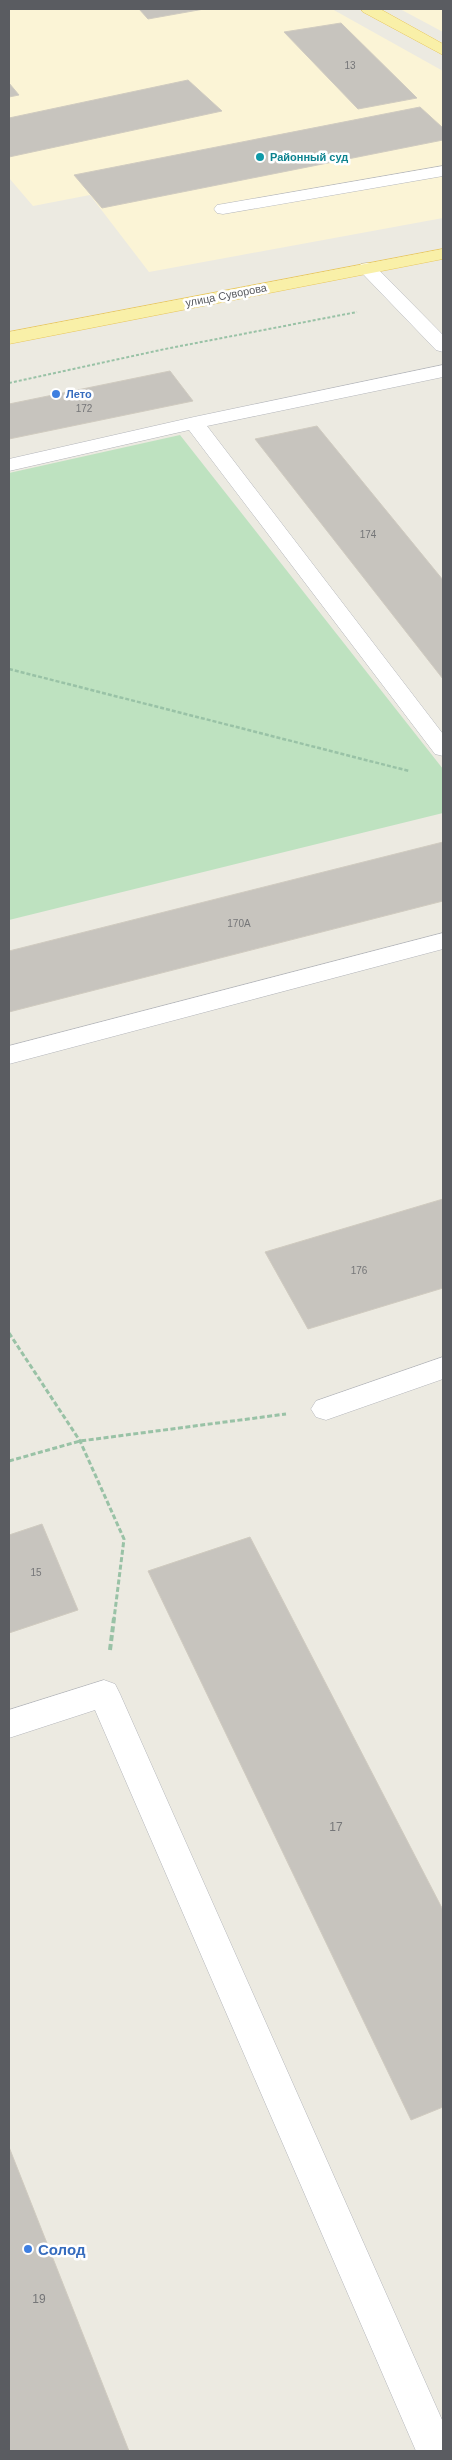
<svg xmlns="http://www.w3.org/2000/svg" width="452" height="2460" font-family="Arial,sans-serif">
<rect width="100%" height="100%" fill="#eceae1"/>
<g fill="#fbf4d6">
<path d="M9 9H332L443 71V218L149 272 90 195 33 206 9 178Z"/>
<path d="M400 9H443V32Z"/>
</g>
<path fill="#bee2c0" d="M180 435 443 769V813L9 920V473Z"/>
<g fill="#c7c4be" stroke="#d0cbc0">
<path d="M139 9H204L148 19Z"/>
<path d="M341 23 417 98 358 109 284 32Z"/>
<path d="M188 80 222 111 9 157V118Z"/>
<path d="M9 83 19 95 9 97Z"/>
<path d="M420 107 443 128V140L102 208 74 175Z"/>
<path d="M170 371 193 401 9 439V404Z"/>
<path d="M317 426 443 580V679L255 439Z"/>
<path d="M443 842V901L9 1012V951Z"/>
<path d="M443 1199V1288L308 1329 265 1252Z"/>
<path d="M42 1524 78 1610 9 1633V1535Z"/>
<path d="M250 1537 443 1910V2107L411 2120 148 1571Z"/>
<path d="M9 2147 129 2451H9Z"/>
</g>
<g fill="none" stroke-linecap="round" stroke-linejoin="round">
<defs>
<g id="minor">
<path d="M443 166V176L223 214 217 213 214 209 217 205 223 204Z"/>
<path d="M367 263 373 264 443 335V352L436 350 361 272 358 268 361 264Z"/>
<path d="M443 365V377L207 426 443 734V756L435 754 189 430 9 471V459L194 417Z"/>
<path d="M443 933V949L9 1064V1046Z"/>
<path d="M443 1357V1379L326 1420 316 1417 311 1409 316 1401Z"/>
<path d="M104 1680 115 1684 120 1694 443 2422V2451H416L95 1710 9 1738V1710Z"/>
</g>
<g id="major">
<path d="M361 9H380L443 44V55L363 12Z"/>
<path d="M443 249V259L9 344V332Z"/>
</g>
</defs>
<use href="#minor" stroke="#b4b6bb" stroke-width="1"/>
<use href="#major" stroke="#e8c75e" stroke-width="1"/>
<path stroke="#99c2a6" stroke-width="2" stroke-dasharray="3 2" stroke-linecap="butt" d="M9 383 165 349 357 312"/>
<path stroke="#99c2a6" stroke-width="2.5" stroke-dasharray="4 2" stroke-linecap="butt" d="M9 669 409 771"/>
<g stroke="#99c2a6" stroke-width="3" stroke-dasharray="5 2.5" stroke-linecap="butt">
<path d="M9 1333 80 1441 124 1539 114 1619"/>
<path d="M9 1461 80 1441 286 1414"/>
</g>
<path stroke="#99c2a6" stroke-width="4" stroke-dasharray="6 3" stroke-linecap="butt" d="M110 1650 114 1618"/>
<use href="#minor" fill="#fff" fill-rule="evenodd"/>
<use href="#major" fill="#f9f0a8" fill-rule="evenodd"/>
</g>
<circle fill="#0f9aa8" stroke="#fff" stroke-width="2" cx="260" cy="157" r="5"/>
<g fill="#3f7fe0" stroke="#fff" stroke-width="2">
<circle cx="56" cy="394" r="5"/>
<circle cx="28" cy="2249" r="5"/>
</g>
<g text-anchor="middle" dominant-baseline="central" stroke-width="5" stroke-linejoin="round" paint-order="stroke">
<g font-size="10" fill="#757678">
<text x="350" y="65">13</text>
<text x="84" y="408">172</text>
<text x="368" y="534">174</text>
<text x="239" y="923">170А</text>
<text x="359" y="1270">176</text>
<text x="36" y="1572">15</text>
</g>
<g font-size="11" font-weight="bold" fill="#0d838f" stroke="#fff" text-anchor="start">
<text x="270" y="157">Районный суд</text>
</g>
<g font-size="11" fill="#5a5c61" stroke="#fff">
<text transform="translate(226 295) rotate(-11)">улица Суворова</text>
</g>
<g font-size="11" font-weight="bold" fill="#366cbe" stroke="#fff" text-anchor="start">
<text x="66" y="394">Лето</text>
</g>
<g font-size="12" fill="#757678">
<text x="336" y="1827">17</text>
<text x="39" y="2299">19</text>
</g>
<g font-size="15" font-weight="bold" fill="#366cbe" stroke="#fff" text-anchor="start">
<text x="38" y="2249">Солод</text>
</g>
</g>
<rect width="452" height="2460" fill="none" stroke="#5a5c61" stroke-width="20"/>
</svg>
